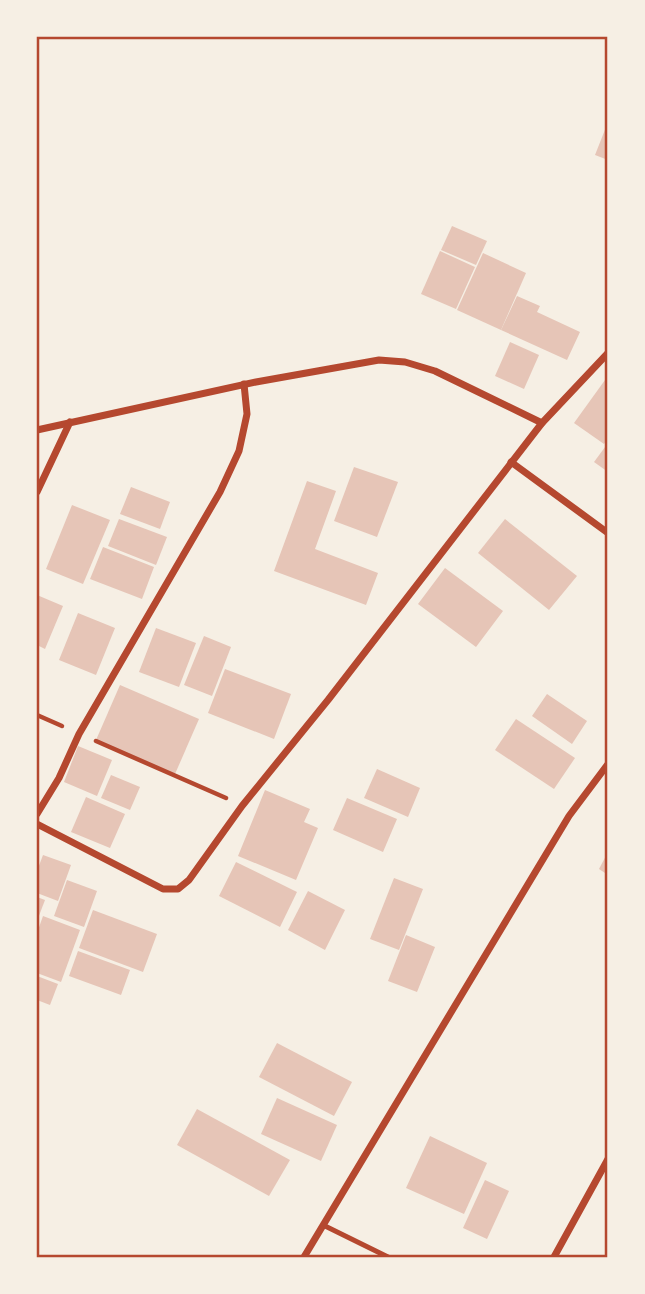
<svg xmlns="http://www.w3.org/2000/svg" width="645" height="1294" font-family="Literata,serif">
<rect width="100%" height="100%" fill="#f6efe4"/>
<g fill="#e6c5b7">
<path d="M608 122V160L595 155Z"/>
<path d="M452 226 487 241 476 265 441 250Z"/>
<path d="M440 251 475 267 456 309 421 294Z"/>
<path d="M483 253 526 273 501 330 457 310Z"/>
<path d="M517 296 540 306 537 312 580 332 567 360 501 330Z"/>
<path d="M510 342 539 355 524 389 495 376Z"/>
<path d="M605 380 608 382V438L604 444 574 423Z"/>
<path d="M608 443V472L594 462Z"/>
<path d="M354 467 398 482 377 537 334 521Z"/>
<path d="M307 481 336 491 315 549 378 573 366 605 274 571Z"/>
<path d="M131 487 170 502 160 529 120 514Z"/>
<path d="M72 505 110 520 83 584 46 569Z"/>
<path d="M119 519 167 537 156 565 108 546Z"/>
<path d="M505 519 577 576 549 610 478 553Z"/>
<path d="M103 547 154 567 142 599 90 579Z"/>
<path d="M445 568 503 611 476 647 418 604Z"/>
<path d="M37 595 63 606 45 649 37 645Z"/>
<path d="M78 613 115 628 96 675 59 660Z"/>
<path d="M156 628 196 643 179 687 139 672Z"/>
<path d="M204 636 231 647 212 696 184 685Z"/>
<path d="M225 669 291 694 274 739 208 713Z"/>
<path d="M120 685 199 719 175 774 96 740Z"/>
<path d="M547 694 587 721 572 744 532 716Z"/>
<path d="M516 719 575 758 554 789 495 750Z"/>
<path d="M78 746 112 760 97 796 64 782Z"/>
<path d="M377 769 420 788 408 817 364 798Z"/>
<path d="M111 775 140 787 130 810 101 798Z"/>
<path d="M265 790 310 809 304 822 318 828 296 880 238 856Z"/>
<path d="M86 797 125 814 110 848 71 832Z"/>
<path d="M347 798 397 819 383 852 333 830Z"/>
<path d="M608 852V875L599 869Z"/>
<path d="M43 855 71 865 58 901 37 893V871Z"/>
<path d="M236 862 297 892 280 927 219 896Z"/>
<path d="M394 878 423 889 399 950 370 939Z"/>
<path d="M67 880 97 891 84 927 54 916Z"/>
<path d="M308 891 345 910 325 950 288 930Z"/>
<path d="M37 897 45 900 37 921Z"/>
<path d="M93 910 157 934 143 972 79 948Z"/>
<path d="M43 916 80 930 61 982 37 973V933Z"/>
<path d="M406 935 435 947 417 992 388 981Z"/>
<path d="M78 951 130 970 121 995 69 976Z"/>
<path d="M37 976 58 984 50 1005 37 1000Z"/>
<path d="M277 1043 352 1082 334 1116 259 1077Z"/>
<path d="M277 1098 337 1125 321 1161 261 1134Z"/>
<path d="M197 1109 290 1160 269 1196 177 1145Z"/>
<path d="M430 1136 487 1163 464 1214 406 1188Z"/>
<path d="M485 1180 509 1191 487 1239 463 1228Z"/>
</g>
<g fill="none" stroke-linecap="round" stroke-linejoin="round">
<g stroke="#b5482f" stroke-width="4.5">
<path d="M37 715 62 726"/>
<path d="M96 741 226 798"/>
</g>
<path stroke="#b5482f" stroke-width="5" d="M323 1225 388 1257"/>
<g stroke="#b5482f" stroke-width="7">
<path d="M37 430 256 382 379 360 405 362 435 371 542 423"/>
<path d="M511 462 608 533"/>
<path d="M37 492 70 422"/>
<path d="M37 814 59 778 79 734 220 492 239 451 247 414 244 384"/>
<path d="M37 824 163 889H178L189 880 242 806 328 700 542 423 608 353"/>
<path d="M304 1257 569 816 608 764"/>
<path d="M554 1257 608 1159"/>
</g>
</g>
<rect width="645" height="1294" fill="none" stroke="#f6efe4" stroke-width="77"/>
<rect x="38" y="38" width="568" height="1218" fill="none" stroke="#b5482f" stroke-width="2.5"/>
</svg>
